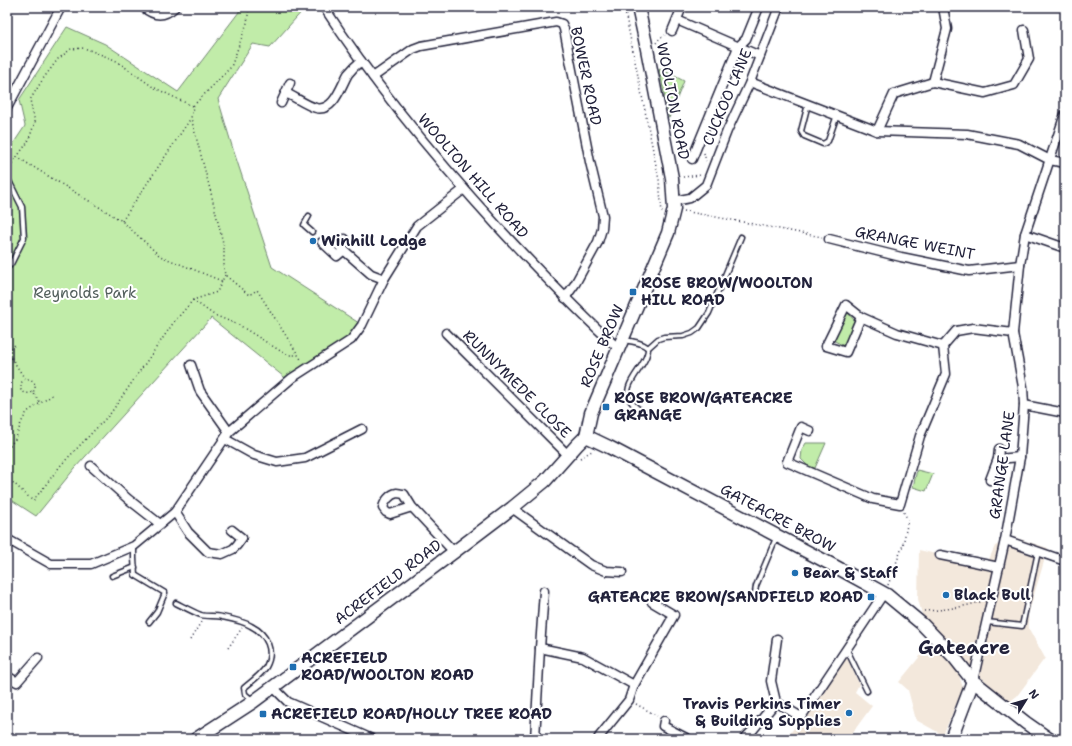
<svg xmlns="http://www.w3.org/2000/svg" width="1072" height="746" font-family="'Shantell Sans',sans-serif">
<rect width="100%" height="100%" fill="#fff"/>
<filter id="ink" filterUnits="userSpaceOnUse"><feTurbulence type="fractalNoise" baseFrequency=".025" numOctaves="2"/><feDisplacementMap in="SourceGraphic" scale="8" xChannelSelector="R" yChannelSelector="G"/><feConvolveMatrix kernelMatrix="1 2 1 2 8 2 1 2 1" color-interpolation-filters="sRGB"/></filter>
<g filter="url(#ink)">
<g fill="#f3e8dc">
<path d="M1013 537 1048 548 1028 615 1029 629 1045 658 1017 696 1009 702 968 666 923 618 918 599 919 550 986 566 995 546Z"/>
<path d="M930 644 951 664 959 675 963 688 943 735 916 720 908 690 899 682Z"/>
<path d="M847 658 859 684 855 692 872 706 848 739H786L797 724Z"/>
</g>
<g fill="#c1eca9" stroke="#728772">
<path d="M240 7H305V8L270 47 253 44 218 99 232 146 272 267 362 325 339 348 289 381 211 318 75 468 36 516 7 497V153L25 126 19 100 67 27 105 44 178 92 239 12Z"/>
<path d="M659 68 684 81 669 118Z"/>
<path d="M847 312 855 321 844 346 833 340Z"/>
<path d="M806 443H826L815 468 808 466 801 459 802 450Z"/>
<path d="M917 470 933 474 926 491 913 487Z"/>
</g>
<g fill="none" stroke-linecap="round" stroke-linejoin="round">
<defs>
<g id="lane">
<path d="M808 104 801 131 804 136 823 144 828 141 837 115"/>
<path d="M7 177 22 207 24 238 11 264 7 268"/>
<path d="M309 216 304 225 312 232"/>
<path d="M623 340C631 341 642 342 648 348 648 350 648 352 647 354 644 369 617 388 633 404 637 409 643 412 648 415"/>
<path d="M648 348 658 339 664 337 683 336 692 333 699 328 709 313 741 237"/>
<path d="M134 547V558L135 575 165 593 157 612 149 622"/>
<path d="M112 576 135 567"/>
<path d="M762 596 755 593 756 586 776 538"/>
<path d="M176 603C184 607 193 612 201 615 208 617 215 615 222 617 232 619 243 621 251 626 267 634 275 651 266 667 260 676 252 681 244 688L245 694 252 700"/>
<path d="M987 622 1022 626 1038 552"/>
<path d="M847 650 867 691"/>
</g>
<g id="street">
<path d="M143 7C155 17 164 17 175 7"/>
<path d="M324 7C375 86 436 159 499 228 538 270 577 311 619 349"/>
<path d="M677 20 760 56"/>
<path d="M672 31 682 7"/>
<path d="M373 77 413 49 421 46 556 22 562 24 564 29 590 162 603 216 602 229 598 242 575 284 565 298"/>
<path d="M750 82 877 131 967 134 1019 144 1050 160 1065 163"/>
<path d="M933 82 947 29 943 7"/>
<path d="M286 93C295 97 307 106 316 108 334 112 341 86 348 74 352 69 356 65 361 61"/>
<path d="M281 103 290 83"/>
<path d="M7 108 61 7"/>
<path d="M877 131 894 94 933 82 985 93 1014 85 1029 59 1024 30"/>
<path d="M692 159 738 47 746 39 759 7"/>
<path d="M674 201 690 198 706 185 727 131 750 82 779 7"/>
<path d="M1025 234 1065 248"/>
<path d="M345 239 338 245 371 274 384 279"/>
<path d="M829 239 901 257 969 271 1020 265"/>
<path d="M322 242 337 256 344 250"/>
<path d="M861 317 846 352 826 346 846 305 861 317 897 333 943 346 956 331 973 328 1013 333"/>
<path d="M446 333 568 455"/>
<path d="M191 365 200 391 229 432"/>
<path d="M1024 405 1065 413"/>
<path d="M810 431 801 427 787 462 873 499 900 504 920 436 946 374 943 346"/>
<path d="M225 439 254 455 277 462 305 458 362 429"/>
<path d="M998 459 1020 457"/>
<path d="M91 466 128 499 160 524"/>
<path d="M990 480 998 459 999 449"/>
<path d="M412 507 404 494C402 494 398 493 397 493 390 494 384 502 383 508L386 512 390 514 412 507 454 552"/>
<path d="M512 508 570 550 591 565 606 571 622 572"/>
<path d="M175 512 188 532 208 552 222 554 233 549 237 545 242 538 232 530"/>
<path d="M7 539 51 564H91L134 546 175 512 229 432 292 378 351 340 362 325 384 279 417 226 464 189"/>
<path d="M1005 540 1065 561"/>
<path d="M940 555 999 567"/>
<path d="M540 648 583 657 634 685"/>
<path d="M7 676 17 682 38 658"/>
<path d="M973 681 1005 540 1020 457 1024 405 1023 387 1013 333 1020 265 1025 234 1065 114"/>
<path d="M273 687 288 702 372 739"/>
<path d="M776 702 771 681 777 639"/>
<path d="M664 721 663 726 688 739"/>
<path d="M535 739 540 648 544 591"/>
<path d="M601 739 599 737 629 700 634 685 674 615 652 602"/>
<path d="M744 739 752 731 776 702 801 717 884 593"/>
</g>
<g id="secondary">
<path d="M586 436 609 447 838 568 887 595 922 624 954 657 973 681 1026 723 1049 739"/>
<path d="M586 436 591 413 668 233 674 209 672 178 647 49 638 7"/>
<path d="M196 739 253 702 454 552 512 508 545 481 577 445 586 436"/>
<path d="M951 739 973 681"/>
</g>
</defs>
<use href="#lane" stroke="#22223b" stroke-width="7"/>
<use href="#street" stroke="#22223b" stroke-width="11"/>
<use href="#secondary" stroke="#22223b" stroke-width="15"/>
<g stroke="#22223b" stroke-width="1.5" stroke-dasharray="1 3" stroke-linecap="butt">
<path d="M249 7 247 23 231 67 193 106 191 118 211 193 224 247V270L225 275 249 295 257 290 302 361"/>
<path d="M624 7 659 180 662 213"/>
<path d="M656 43 660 38 665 35"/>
<path d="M704 153 706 161"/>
<path d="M17 157 122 221 160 256 222 281"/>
<path d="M7 170 28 142 35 122 30 100 43 79 58 59 71 49 84 48 115 60 153 87 192 106"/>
<path d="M683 177 701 175"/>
<path d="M684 211 822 237"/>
<path d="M122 221 191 118"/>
<path d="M225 275 217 292 193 300 214 315 239 325 282 352 289 355H298"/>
<path d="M7 350 15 345"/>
<path d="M7 351 25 379H30C35 382 37 387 33 392L40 403"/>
<path d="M25 379 21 383V390C25 394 28 394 33 392"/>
<path d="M7 449 16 438 21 423 27 412 54 394"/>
<path d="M580 458 592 451"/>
<path d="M7 477 33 501 61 465 110 414 174 322 193 300"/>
<path d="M888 585 903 545 908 520 903 511"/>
<path d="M924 611C944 610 964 607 983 601"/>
<path d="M190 640 201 622"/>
<path d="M228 648 242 628"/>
<path d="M636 704 657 716"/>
</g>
<use href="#lane" stroke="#fff" stroke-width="4"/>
<use href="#street" stroke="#fff" stroke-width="8"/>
<use href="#secondary" stroke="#fff" stroke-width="12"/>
</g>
</g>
<g fill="#1f6fb2" stroke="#fff" stroke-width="1.5">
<circle cx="313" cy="241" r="4"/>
<rect x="629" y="288" width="8" height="8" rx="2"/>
<rect x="602" y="403" width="8" height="8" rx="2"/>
<circle cx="795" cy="573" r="4"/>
<circle cx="946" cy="595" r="4"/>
<rect x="867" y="593" width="8" height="8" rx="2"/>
<rect x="289" y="663" width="8" height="8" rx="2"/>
<circle cx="849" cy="713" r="4"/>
<rect x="259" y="710" width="8" height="8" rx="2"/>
</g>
<g text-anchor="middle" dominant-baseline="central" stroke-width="4" stroke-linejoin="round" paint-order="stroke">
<g font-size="15" fill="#22223b" stroke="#fff">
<text transform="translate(586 76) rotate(78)">BOWER ROAD</text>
<text transform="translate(727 97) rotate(-67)">CUCKOO LANE</text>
<text transform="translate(673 101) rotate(79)">WOOLTON ROAD</text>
<text transform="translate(473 176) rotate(49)">WOOLTON HILL ROAD</text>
<text transform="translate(915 243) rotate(11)">GRANGE WEINT</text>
<text transform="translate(602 346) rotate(-67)">ROSE BROW</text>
<text transform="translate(517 384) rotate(45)">RUNNYMEDE CLOSE</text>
<text transform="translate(1002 465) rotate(-82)">GRANGE LANE</text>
<text transform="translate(778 518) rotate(28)">GATEACRE BROW</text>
<text transform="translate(388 582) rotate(-37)">ACREFIELD ROAD</text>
</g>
<g font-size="15" font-weight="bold" fill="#22223b" stroke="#fff" text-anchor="start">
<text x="321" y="241">Winhill Lodge</text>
<text x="641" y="283">ROSE BROW/WOOLTON<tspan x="641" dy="17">HILL ROAD</tspan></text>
<text x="614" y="398">ROSE BROW/GATEACRE<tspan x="614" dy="17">GRANGE</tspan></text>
<text x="803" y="573">Bear &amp; Staff</text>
<text x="954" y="595">Black Bull</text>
<text x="863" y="597" text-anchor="end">GATEACRE BROW/SANDFIELD ROAD</text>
<text x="301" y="658">ACREFIELD<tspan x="301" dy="17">ROAD/WOOLTON ROAD</tspan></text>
<text x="841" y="704" text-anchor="end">Travis Perkins Timer<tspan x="841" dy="17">&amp; Building Supplies</tspan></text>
<text x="271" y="714">ACREFIELD ROAD/HOLLY TREE ROAD</text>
</g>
<g font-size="15" fill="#525f5c" stroke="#fff">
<text x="85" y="293">Reynolds Park</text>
</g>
<g font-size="19" font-weight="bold" fill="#22223b" stroke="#fff">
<text x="964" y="647">Gateacre</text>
</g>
</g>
<rect width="1072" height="746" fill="none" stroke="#fff" stroke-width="24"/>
<rect x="12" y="12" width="1048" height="722" fill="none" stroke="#22223b" stroke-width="1.5" filter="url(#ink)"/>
<g transform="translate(1026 700) rotate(53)" stroke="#ffffff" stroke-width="3" paint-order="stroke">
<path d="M0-3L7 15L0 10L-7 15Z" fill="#22223b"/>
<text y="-6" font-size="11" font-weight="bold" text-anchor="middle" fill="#22223b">N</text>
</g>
</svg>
